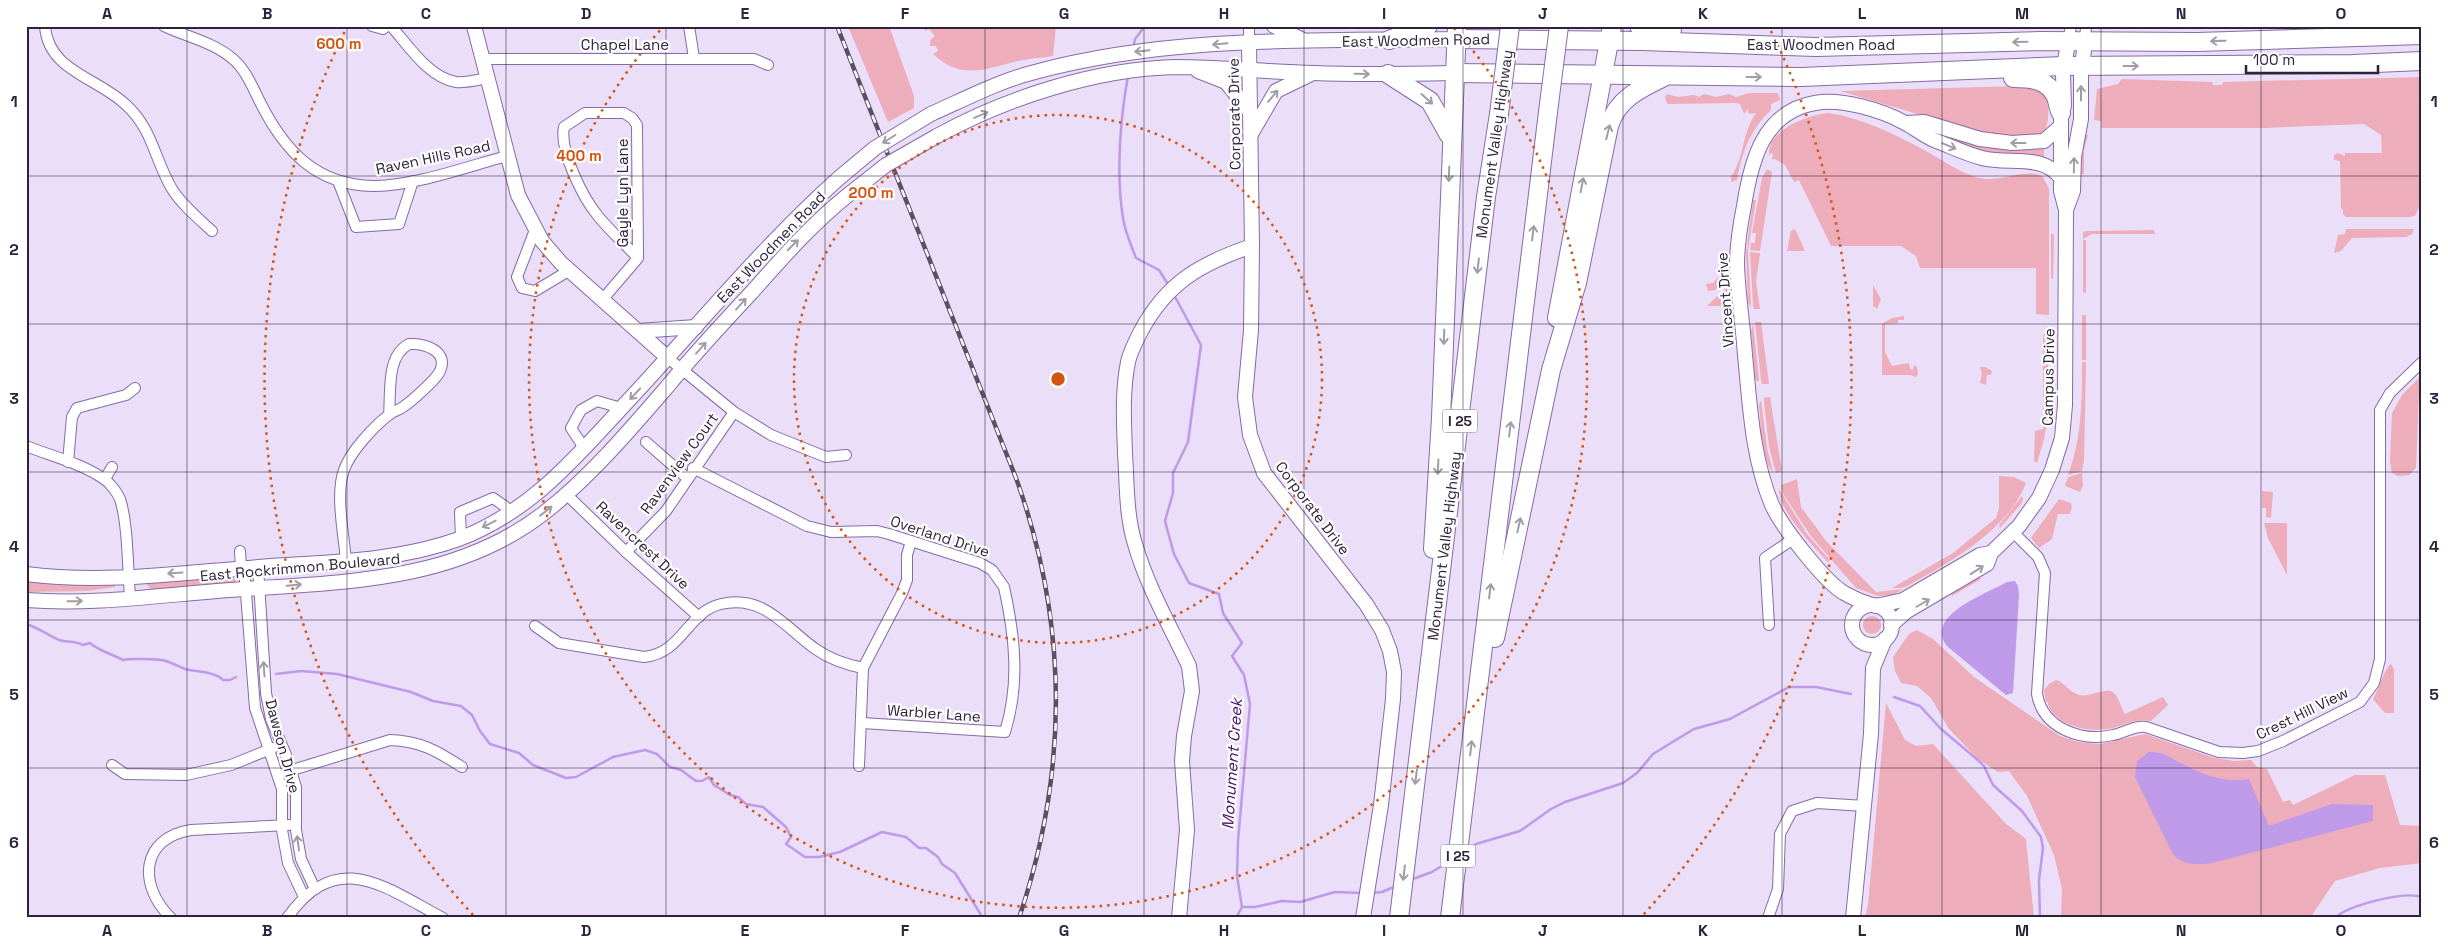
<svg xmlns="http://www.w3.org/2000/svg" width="2448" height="944" font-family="'Space Grotesk',sans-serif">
<rect width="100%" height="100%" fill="#eadef9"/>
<g fill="#edadba">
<path d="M848 26H889L914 96V108L888 122Z"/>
<path d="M923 26H1056L1053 56C1039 58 1024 59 1010 63 980 71 959 78 933 54L938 51 936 46H930V40L935 36 929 29 925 31Z"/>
<path d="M2422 77V200L2415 216 2410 217H2346L2343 214V210L2341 208 2340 161 2334 160V155L2338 153 2345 156V153H2382L2381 135 2364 124 2264 128H2101V121L2094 120 2097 89 2118 84 2122 79 2212 82 2213 85H2222L2223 82Z"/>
<path d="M2020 86C2024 88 2028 87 2032 88 2055 94 2048 119 2045 135L1995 137 1840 91Z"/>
<path d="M1749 93H1778L1780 100 1771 104V110C1750 130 1742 152 1737 180L1731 182V177C1744 159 1742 132 1756 113L1749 114 1748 109 1744 114 1740 104 1737 103 1667 104 1665 97 1667 94 1678 97 1694 95 1699 97 1704 94 1716 97 1729 94 1736 97Z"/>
<path d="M1828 113C1863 118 1894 134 1924 150 1942 160 1957 171 1976 177 1997 185 2027 166 2043 177L2049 189V315L2036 314V268H1920L1916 256 1901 246H1831L1799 180 1794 182 1785 165 1775 159 1772 160 1773 154 1771 153 1769 156C1766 130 1808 115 1828 113Z"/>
<path d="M2085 134 2088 135 2084 150V174H2081L2082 144Z"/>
<path d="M1950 135 2044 146V159L1997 157 1948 141Z"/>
<path d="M1767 169 1772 172 1760 251 1750 250 1751 243H1755L1756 233H1752L1762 178Z"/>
<path d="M1753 200H1756L1748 250 1751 307 1748 302 1746 254Z"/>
<path d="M1795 229 1805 251H1787L1791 231Z"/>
<path d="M2346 229H2414L2412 234 2406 237 2352 238 2341 251 2334 253 2338 235 2345 234Z"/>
<path d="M2154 230 2155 234H2092L2083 239V232L2087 231Z"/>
<path d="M2051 234H2054L2053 279 2051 278Z"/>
<path d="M2083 240H2086V293L2083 292Z"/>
<path d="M1750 252 1760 253 1756 281 1760 309H1754L1753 305Z"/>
<path d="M1726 269V279L1715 290 1708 291 1706 284 1713 283Z"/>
<path d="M1873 285 1881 299 1877 309 1873 306Z"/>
<path d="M1727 287 1728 299 1723 306H1707Z"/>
<rect x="2082" y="315" width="4" height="45"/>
<path d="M1904 316V320H1898V323L1885 324V352L1892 366 1909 363 1910 369 1913 370 1914 365 1917 367 1918 374 1916 377 1910 375H1882V324L1892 318Z"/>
<path d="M1755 322H1761L1769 384H1762L1761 380Z"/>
<path d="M1753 324 1759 380 1758 382 1755 379 1751 331Z"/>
<path d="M2048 333V416L2044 439 2037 463 2034 461 2035 431 2043 429V338L2044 334Z"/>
<path d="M2082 362H2086L2084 460 2082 471 2068 475C2082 438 2082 401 2082 362Z"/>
<path d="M1980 367H1985L1992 371 1991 375H1987L1986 385 1980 383 1982 374Z"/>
<path d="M2422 375V392L2419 393 2416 468 2409 475 2398 476 2392 473 2390 462 2392 413 2402 395Z"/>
<path d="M1770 397 1782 471 1776 473 1769 447 1764 402V398Z"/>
<path d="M1761 400 1767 448 1773 472C1761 461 1761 422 1759 405Z"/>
<path d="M2082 473 2083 486 2080 492 2065 486 2068 477Z"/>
<path d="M1999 476 2014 477 2026 483C2008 530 1949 563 1907 586 1904 588 1897 588 1892 588L1953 553 1996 518 1999 508Z"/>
<path d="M1797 479 1801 507 1826 541 1876 592 1903 589 1892 595 1878 596 1856 588 1810 535 1782 492 1781 485Z"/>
<path d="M1779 489 1807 534 1830 560 1828 562C1813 546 1779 511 1779 489Z"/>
<path d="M2262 491 2273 492 2271 518 2266 517V508H2262Z"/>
<path d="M2022 496 2023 500 2021 504 2000 528 1999 525Z"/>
<path d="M2059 499 2071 503 2072 506 2070 514H2058L2052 539 2039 548 2031 538Z"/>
<path d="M2264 523H2287V575L2268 538Z"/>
<path d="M234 576 236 581 234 584 152 590 147 585 148 582Z"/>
<path d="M1980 577 1981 579 1952 596 1951 593Z"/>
<path d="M26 579 115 584V587L87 591 26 592Z"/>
<circle cx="1872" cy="625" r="9"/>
<path d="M1917 630 1933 639 1974 677 2060 736 2078 742 2100 744 2145 734 2215 758 2234 761 2251 760 2257 767 2267 769 2283 802 2290 800 2293 805 2355 775H2385L2400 825 2422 826V863L2380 868 2335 881 2312 915 2301 918H2061L2062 889 2054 855 2027 796 2009 771 1998 772 1978 759 1949 729 1931 698 1917 686 1901 683 1895 671 1893 657 1909 634Z"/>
<path d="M2391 664 2394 669V713H2385L2373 699C2379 690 2384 669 2391 664Z"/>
<path d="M2056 680C2064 682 2069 692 2079 695 2090 698 2106 686 2114 693 2119 698 2121 708 2125 714L2163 697 2168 705 2151 721C2136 718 2127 724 2113 728 2095 732 2071 729 2057 717 2052 713 2048 707 2048 702H2046L2044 690 2049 684Z"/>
<path d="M1886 703 1905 740 1916 746 1933 744 2006 824 2026 839 2034 918H1865L1868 905Z"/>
</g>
<g fill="#bf9ae9">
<path d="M2015 581 2018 586 2019 595 2013 693 2006 695 1948 647C1922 616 1986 594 2007 582Z"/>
<path d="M2149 752C2163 751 2172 759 2185 765 2205 776 2227 783 2249 779L2269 826 2332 804 2373 805V821L2212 863C2198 865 2183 866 2173 854L2135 777 2137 761Z"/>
</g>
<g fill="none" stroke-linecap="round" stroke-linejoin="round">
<g stroke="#bf9ae9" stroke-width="2.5">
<path d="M1133 49 1135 39 1145 26"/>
<path d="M1128 76C1120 119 1116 175 1123 218 1125 232 1131 245 1136 258L1159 270 1169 286"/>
<path d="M1173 293 1201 345 1188 442 1173 473V493L1165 521 1174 554 1189 583 1219 594 1223 613 1242 643 1232 656 1244 675 1250 704 1238 841 1237 876 1242 907 1236 918"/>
<path d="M26 624C39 628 48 635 59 640 68 643 75 640 83 645L90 643C99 651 112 654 123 660 129 658 160 659 166 661 173 663 179 667 185 669 196 672 214 671 223 680H230L236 677"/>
<path d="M276 674 301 671 337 674 411 692 433 701 461 706 472 715 480 731 490 744 519 753 533 765 566 778 576 777 613 757 645 750 657 754 670 767 681 770 696 781H702L709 777 714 785 730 795 738 797 746 804 763 807 786 827 791 837 786 844 805 857H819L840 852 882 832 906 837 919 848H926L938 857 942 864 955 873 983 918"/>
<path d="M1894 697 1920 706 1941 729 1979 761 1984 766 1993 785 2022 811 2041 837 2043 848 2039 880 2040 918"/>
<path d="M1465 851 1476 844 1520 831 1551 809 1565 802 1623 783 1637 773 1653 754 1684 735 1694 729 1730 719 1789 687H1816L1851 694"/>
<path d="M1410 880 1432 872 1450 861"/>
<path d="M1371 893 1382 892 1396 886"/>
<path d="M1242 907H1255L1282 901 1300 902 1335 892 1363 893"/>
<path d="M2335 918C2348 905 2405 891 2422 897"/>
</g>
<defs>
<g id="street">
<path d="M45 26C48 70 95 77 124 103 153 128 154 159 172 189 182 205 198 218 212 231"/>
<path d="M164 26C187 37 213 42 233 59 246 70 253 88 261 104 285 151 316 185 373 186 411 187 469 166 507 156"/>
<path d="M372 26 383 29 387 26"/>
<path d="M391 26C408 45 429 78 456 82 466 83 477 80 487 78"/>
<path d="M689 26 694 58"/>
<path d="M1249 42V26"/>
<path d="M2068 42 2071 26"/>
<path d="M2085 42 2086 26"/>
<path d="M482 59H754L768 65"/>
<path d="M338 181 356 227 399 224 413 181"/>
<path d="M535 230 517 277 522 288 535 291 570 270"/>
<path d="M603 299 638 258 637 125 632 118 624 113H585L564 127C559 150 583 198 598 216 610 231 625 244 638 258"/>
<path d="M668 358 734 412 771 435 826 457 846 455"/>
<path d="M646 442 687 478"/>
<path d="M26 446C51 456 81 463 104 479 110 483 117 492 120 499 128 523 128 572 130 598"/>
<path d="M584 448 571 428 581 410 597 401 621 408"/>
<path d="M68 462 72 417 77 408 126 395 135 388"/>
<path d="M693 468 807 526 831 532 877 531 889 534 980 563 992 570 1004 587C1015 637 1020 683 1005 732L862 723"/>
<path d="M105 479 112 467"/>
<path d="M566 494 626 552 699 617"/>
<path d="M2013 532 2038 557 2045 573 2037 694C2043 729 2082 742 2113 735 2124 733 2135 725 2146 727L2219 752 2243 753 2258 751 2283 741 2360 702 2374 683 2380 659V410L2390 393 2422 362"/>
<path d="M461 538 460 512 493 498 513 512"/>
<path d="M240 551 241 568"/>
<path d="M626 552 666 511 734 412"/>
<path d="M346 561C344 535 335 494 344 470 350 452 374 426 390 414 394 411 399 410 403 407 412 401 434 381 439 373 451 351 424 343 409 344 386 356 391 392 389 415"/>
<path d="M258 567 266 693 271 719 286 755 296 787V830L301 859 315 889"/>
<path d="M244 568 255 708 282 789V830L288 863 304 897"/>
<path d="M1769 625 1765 558 1793 539"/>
<path d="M535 626 559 643 644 657C683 653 687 612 721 604 765 594 786 629 817 650 830 659 848 665 863 668"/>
<path d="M112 765 125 774 186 775 231 765 273 748"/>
<path d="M859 766 863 668 902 593 907 580V555L911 541"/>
<path d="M286 772 390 740C421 741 437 751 462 767"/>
<path d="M171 918C138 886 140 838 191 830L289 825"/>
<path d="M287 918C337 847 384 887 443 918"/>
<path d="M1768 918 1778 889 1780 834 1792 811 1817 803 1865 806"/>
</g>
<g id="secondary">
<path d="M474 26 518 195 542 241 561 263 668 358"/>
<path d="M1274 26 1301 39"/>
<path d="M1249 42 1252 246 1251 330 1245 397 1250 435 1264 473 1366 604 1382 630 1390 651 1394 672 1393 699 1381 805 1363 918"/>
<path d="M1198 71 1226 82 1250 112"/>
<path d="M931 114C965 99 999 81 1035 72 1172 35 1316 41 1456 39"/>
<path d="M1906 123 1924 122 1980 139 2012 143 2044 141 2061 126"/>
<path d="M1251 134 1276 91 1311 74"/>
<path d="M937 136C1006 98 1095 69 1175 67 1221 67 1267 72 1314 73 1361 75 1407 74 1454 73"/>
<path d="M2066 210 2073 191 2074 157 2081 119V75L2085 42"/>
<path d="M638 331 696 327"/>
<path d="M26 574C103 584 181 573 258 567 325 562 395 562 459 539 532 511 575 458 626 403 697 327 762 247 839 178"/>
<path d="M26 600C90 605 154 596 217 591 330 582 450 586 544 513 589 478 630 430 667 387 694 354 723 323 752 292 783 257 812 224 848 195"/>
<path d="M1872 605C1862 602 1853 598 1844 593 1824 581 1782 527 1772 505 1752 457 1750 406 1745 355 1743 325 1738 295 1737 265 1737 245 1740 226 1744 206 1751 161 1763 112 1815 103 1841 98 1882 110 1905 123 1915 128 1923 135 1934 140 1950 146 1966 154 1982 158 2009 165 2042 153 2061 178"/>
<circle cx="1872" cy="625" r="20"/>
<path d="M1876 606 1903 600 1980 555 1991 553"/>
<path d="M1891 625 1907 611 1987 564 1991 553 2019 526 2039 498 2052 470 2062 438 2065 405 2066 210 2061 191V113L2064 106 2063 74 2068 42"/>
<path d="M1179 918 1187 830 1182 761 1184 736 1192 691 1189 666C1170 626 1147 586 1135 544 1126 515 1127 483 1125 453 1124 423 1122 392 1128 362 1130 352 1136 341 1141 331 1167 282 1202 263 1252 246"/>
<path d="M1853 918 1871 734 1873 668 1885 639"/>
</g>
<g id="highway">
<path d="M1639 26 1653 30H1672"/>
<path d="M1456 39 1642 41 1816 47 2041 41 2197 42 2422 35"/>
<path d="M1389 40 1428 26"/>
<path d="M1454 73 1801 77 2064 66 2353 64 2422 61"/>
<path d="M1388 74 1430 101 1449 135"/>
<path d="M2013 78C2030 78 2048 79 2056 97 2058 102 2058 108 2061 113"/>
<path d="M1557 318 1612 26"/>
<path d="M1433 549 1441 418 1457 26"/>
<path d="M1495 638 1551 370 1577 283 1609 126C1617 99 1641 88 1664 77"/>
<path d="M1399 918 1486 197 1499 114"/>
<path d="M1450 918 1548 112"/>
</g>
</defs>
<use href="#street" stroke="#876ba7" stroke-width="12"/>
<use href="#secondary" stroke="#876ba7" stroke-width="16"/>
<use href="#highway" stroke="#876ba7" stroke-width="20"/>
<use href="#street" stroke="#fff" stroke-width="10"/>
<use href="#secondary" stroke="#fff" stroke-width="14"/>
<use href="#highway" stroke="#fff" stroke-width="18"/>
<defs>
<path id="rail" d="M837 26 1016 478C1069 625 1069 770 1019 918"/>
</defs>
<use href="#rail" stroke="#5b4f68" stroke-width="4.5"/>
<use href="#rail" stroke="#fff" stroke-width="2.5" stroke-dasharray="8" stroke-linecap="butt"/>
<defs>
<g id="secondary-bridge">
<path d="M839 178 875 148 931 114"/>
<path d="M848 195 886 165 937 136"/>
</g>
<g id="highway-bridge">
<path d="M1548 112 1559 26"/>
<path d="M1499 114 1510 26"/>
</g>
</defs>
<use href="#secondary-bridge" stroke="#876ba7" stroke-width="16" stroke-linecap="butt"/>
<use href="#highway-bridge" stroke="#876ba7" stroke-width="20" stroke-linecap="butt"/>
<use href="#secondary-bridge" stroke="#fff" stroke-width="14"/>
<use href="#highway-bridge" stroke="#fff" stroke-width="18"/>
</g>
<defs><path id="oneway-shaft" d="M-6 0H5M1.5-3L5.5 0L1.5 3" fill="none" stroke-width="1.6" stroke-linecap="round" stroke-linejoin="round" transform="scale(1.25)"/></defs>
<g stroke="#a19ca7">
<use href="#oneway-shaft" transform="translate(2218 41) rotate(179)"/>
<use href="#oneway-shaft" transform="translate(2020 42) rotate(179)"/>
<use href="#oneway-shaft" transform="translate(1220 44) rotate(175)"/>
<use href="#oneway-shaft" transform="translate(1142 51) rotate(174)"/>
<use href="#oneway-shaft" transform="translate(2131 66)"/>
<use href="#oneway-shaft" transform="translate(1362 74) rotate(1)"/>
<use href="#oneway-shaft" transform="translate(1754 77)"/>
<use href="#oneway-shaft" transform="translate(2081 93) rotate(-90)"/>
<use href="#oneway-shaft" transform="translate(1273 96) rotate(-50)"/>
<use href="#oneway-shaft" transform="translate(1427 99) rotate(42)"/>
<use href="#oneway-shaft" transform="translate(981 115) rotate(-23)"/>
<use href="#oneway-shaft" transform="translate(1608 132) rotate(-76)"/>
<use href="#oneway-shaft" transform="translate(889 139) rotate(148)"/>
<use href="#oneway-shaft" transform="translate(2018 143) rotate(-180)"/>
<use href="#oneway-shaft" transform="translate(1949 146) rotate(22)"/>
<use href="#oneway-shaft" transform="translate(2074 165) rotate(-89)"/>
<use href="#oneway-shaft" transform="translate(1449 174) rotate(92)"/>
<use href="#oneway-shaft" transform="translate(1582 185) rotate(-79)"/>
<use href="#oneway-shaft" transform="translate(1533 233) rotate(-83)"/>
<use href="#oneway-shaft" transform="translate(793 245) rotate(-45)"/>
<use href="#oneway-shaft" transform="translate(1478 266) rotate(97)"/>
<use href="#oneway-shaft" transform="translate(741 304) rotate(-48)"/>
<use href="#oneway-shaft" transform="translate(1444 337) rotate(92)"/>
<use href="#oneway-shaft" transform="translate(701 348) rotate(-48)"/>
<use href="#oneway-shaft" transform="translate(635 394) rotate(133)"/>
<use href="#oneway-shaft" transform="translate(1510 429) rotate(-83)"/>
<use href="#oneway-shaft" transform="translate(1438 467) rotate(93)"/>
<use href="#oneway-shaft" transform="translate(546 511) rotate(-38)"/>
<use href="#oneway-shaft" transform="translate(489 524) rotate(153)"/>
<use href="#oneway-shaft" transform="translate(1519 525) rotate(-77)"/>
<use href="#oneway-shaft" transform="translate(1977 570) rotate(-33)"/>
<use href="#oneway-shaft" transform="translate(175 573) rotate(176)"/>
<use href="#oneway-shaft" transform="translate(294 585) rotate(-5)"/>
<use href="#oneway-shaft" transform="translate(1490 591) rotate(-83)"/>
<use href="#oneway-shaft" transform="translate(75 601) rotate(-1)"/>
<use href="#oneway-shaft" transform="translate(1923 603) rotate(-30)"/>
<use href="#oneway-shaft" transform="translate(264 669) rotate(-94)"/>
<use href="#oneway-shaft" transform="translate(1471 748) rotate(-83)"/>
<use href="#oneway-shaft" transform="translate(1416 777) rotate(97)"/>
<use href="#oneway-shaft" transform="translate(298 843) rotate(-98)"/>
<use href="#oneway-shaft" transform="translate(1404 873) rotate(97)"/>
</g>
<path fill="none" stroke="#2f233c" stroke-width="1" stroke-opacity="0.55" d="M187 26V918M347 26V918M506 26V918M666 26V918M825 26V918M985 26V918M1144 26V918M1304 26V918M1463 26V918M1623 26V918M1782 26V918M1942 26V918M2101 26V918M2261 26V918M26 176H2422M26 324H2422M26 472H2422M26 620H2422M26 768H2422"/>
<g fill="none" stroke="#d65411" stroke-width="2.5" stroke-dasharray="2.5 5">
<circle cx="1058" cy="379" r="264"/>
<path d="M1454 28A529 529 0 1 1 662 28"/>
<path d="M473 915A793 793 0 0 1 345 31M1771 31A793 793 0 0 1 1643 915"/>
</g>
<g text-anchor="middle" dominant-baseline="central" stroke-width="4.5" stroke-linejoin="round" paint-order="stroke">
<g fill="#fff" stroke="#6d6576" stroke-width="1">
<rect x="1442.5" y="409.5" width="35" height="23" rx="4"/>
<rect x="1440.5" y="844.5" width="35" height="23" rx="4"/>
</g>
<g font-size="14" font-weight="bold" fill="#2f233c">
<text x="1460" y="421">I 25</text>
<text x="1458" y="856">I 25</text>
</g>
<g font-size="15" fill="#2f233c" stroke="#fff">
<text transform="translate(1416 40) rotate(-1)">East Woodmen Road</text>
<text x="625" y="44">Chapel Lane</text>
<text x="1821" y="44">East Woodmen Road</text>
<text transform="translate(1234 114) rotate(-91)">Corporate Drive</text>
<text transform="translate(1494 144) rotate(-82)">Monument Valley Highway</text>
<text transform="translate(433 157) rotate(-12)">Raven Hills Road</text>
<text transform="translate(622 193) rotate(-90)">Gayle Lyn Lane</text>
<text transform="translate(771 247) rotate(-46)">East Woodmen Road</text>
<text transform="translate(1725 300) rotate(-94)">Vincent Drive</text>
<text transform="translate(2048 377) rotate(-89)">Campus Drive</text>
<text transform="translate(679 463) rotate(-54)">Ravenview Court</text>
<text transform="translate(1313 508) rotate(53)">Corporate Drive</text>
<text transform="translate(940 536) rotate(18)">Overland Drive</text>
<text transform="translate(643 545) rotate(43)">Ravencrest Drive</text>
<text transform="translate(1444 546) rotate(-83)">Monument Valley Highway</text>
<text transform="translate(300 567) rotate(-5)">East Rockrimmon Boulevard</text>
<text transform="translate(934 713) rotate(4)">Warbler Lane</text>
<text transform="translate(2302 713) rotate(-26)">Crest Hill View</text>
<text transform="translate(283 746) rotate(75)">Dawson Drive</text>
</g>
<g font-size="16" font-style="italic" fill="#440b6a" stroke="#fff">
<text transform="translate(1232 764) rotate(-86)">Monument Creek</text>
</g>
</g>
<circle cx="1058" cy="379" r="8" fill="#d65411" stroke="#fff" stroke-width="2.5"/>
<g font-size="15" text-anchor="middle" font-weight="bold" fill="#d65411" stroke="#fff" stroke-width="4.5" stroke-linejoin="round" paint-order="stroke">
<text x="339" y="49">600 m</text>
<text x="579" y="161">400 m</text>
<text x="871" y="198">200 m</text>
</g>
<rect width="2448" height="944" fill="none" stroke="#ffffff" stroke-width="55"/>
<path d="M2246 65v8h132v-8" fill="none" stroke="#2f233c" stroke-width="2.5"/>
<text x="2253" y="65" font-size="15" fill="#2f233c" stroke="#ffffff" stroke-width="4" paint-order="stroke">100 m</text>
<rect x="28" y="28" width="2392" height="888" fill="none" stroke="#2f233c" stroke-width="2"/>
<g font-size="16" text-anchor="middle" font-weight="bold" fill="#2f233c">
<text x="107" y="19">A</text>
<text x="267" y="19">B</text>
<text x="426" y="19">C</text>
<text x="586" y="19">D</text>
<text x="745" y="19">E</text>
<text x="905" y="19">F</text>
<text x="1064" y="19">G</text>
<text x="1224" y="19">H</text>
<text x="1384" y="19">I</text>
<text x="1543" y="19">J</text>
<text x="1703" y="19">K</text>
<text x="1862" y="19">L</text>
<text x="2022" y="19">M</text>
<text x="2181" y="19">N</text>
<text x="2341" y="19">O</text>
<text x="14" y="107">1</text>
<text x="2434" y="107">1</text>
<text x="14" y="255">2</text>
<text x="2434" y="255">2</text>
<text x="14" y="404">3</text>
<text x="2434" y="404">3</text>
<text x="14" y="552">4</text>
<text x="2434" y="552">4</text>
<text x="14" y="700">5</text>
<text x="2434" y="700">5</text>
<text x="14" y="848">6</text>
<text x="2434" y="848">6</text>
<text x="107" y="936">A</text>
<text x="267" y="936">B</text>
<text x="426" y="936">C</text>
<text x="586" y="936">D</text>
<text x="745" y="936">E</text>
<text x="905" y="936">F</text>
<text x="1064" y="936">G</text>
<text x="1224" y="936">H</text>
<text x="1384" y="936">I</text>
<text x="1543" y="936">J</text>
<text x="1703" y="936">K</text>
<text x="1862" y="936">L</text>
<text x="2022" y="936">M</text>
<text x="2181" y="936">N</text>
<text x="2341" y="936">O</text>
</g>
</svg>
